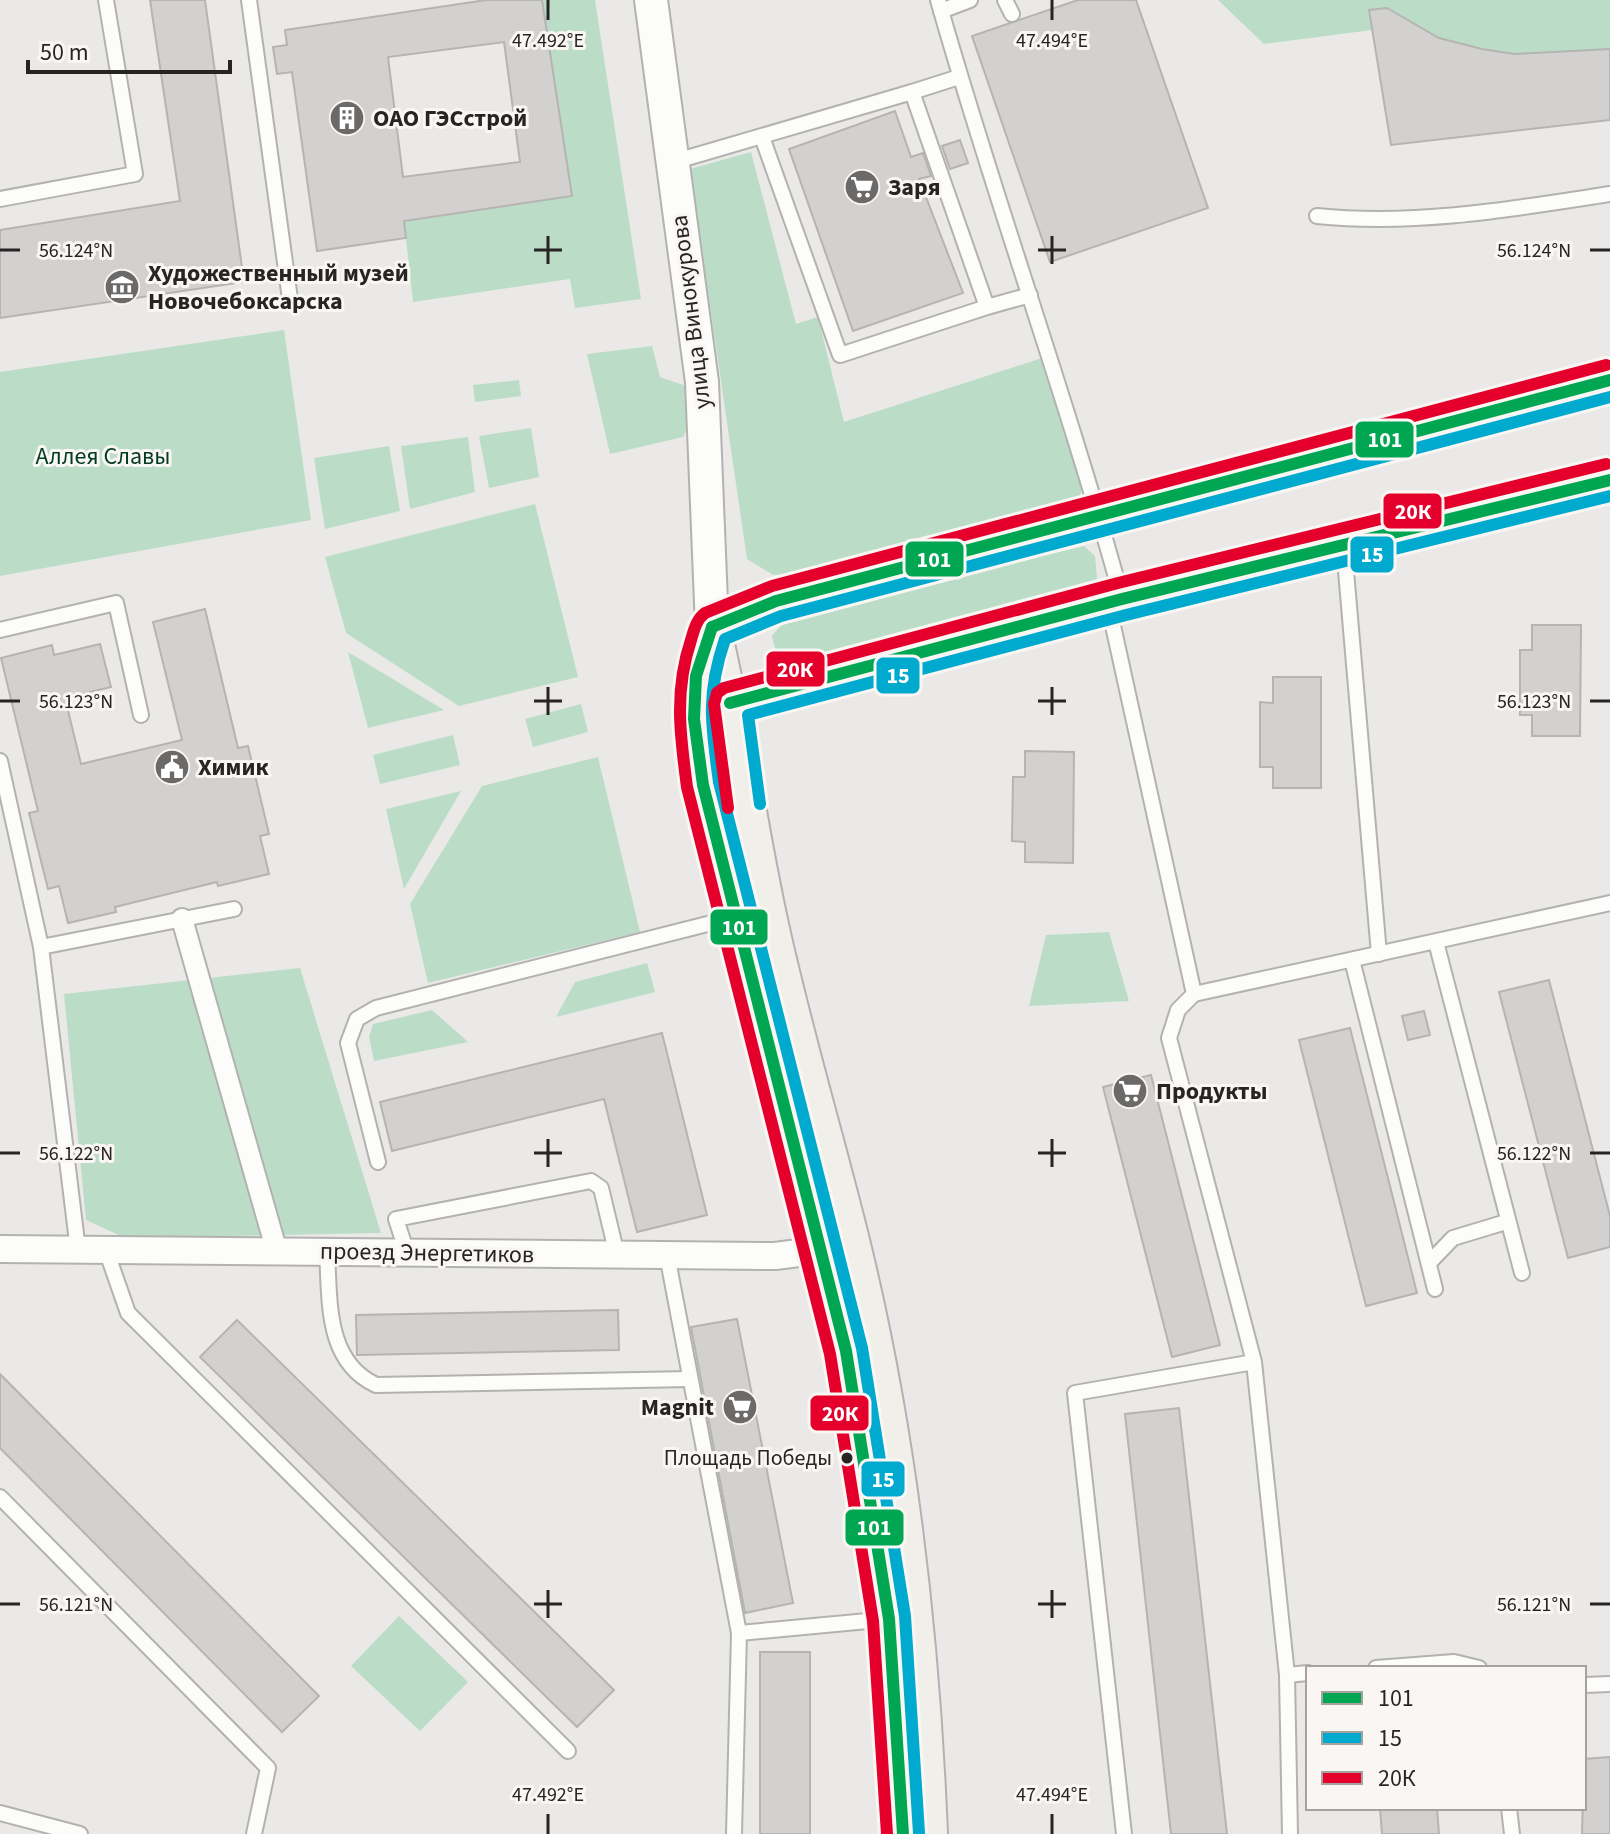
<svg xmlns="http://www.w3.org/2000/svg" width="1610" height="1834" font-family="'Source Sans 3',sans-serif">
<rect width="100%" height="100%" fill="#ebe9e7"/>
<g fill="#bbddc8">
<path d="M542 0H595L641 299 575 308 570 279 413 302 404 221 572 196Z"/>
<path d="M1218 0H1610V49L1514 54 1482 49 1439 38 1387 8 1370 10 1372 30 1264 44Z"/>
<path d="M751 152 796 324 818 317 844 422 1042 358 1083 487 1078 500 805 573 773 575 747 559 690 169Z"/>
<path d="M284 330 311 520 0 576V372Z"/>
<path d="M652 346 660 377 695 389 696 412 683 437 610 454 587 354Z"/>
<path d="M519 380 521 396 475 402 473 385Z"/>
<path d="M531 428 539 477 489 488 479 436Z"/>
<path d="M468 437 475 492 410 509 401 446Z"/>
<path d="M389 446 400 511 325 529 314 458Z"/>
<path d="M535 504 578 677 459 706 346 633 325 557Z"/>
<path d="M1084 546 1095 556 1097 579 1089 588 800 661 776 652 772 636 788 617Z"/>
<path d="M348 652 444 710 368 728Z"/>
<path d="M581 704 588 732 533 747 525 719Z"/>
<path d="M453 735 460 765 380 784 373 755Z"/>
<path d="M598 757 640 932 428 983 410 904 482 786Z"/>
<path d="M461 791 404 889 386 809Z"/>
<path d="M1109 932 1129 1001 1029 1006 1046 935Z"/>
<path d="M647 963 655 992 556 1017 575 982Z"/>
<path d="M300 968 381 1233 125 1238 86 1220 64 994Z"/>
<path d="M432 1010 468 1042 374 1061 369 1037 373 1024Z"/>
<path d="M399 1616 468 1682 420 1731 351 1666Z"/>
</g>
<g fill="#d3d1d0" stroke="#b6b4b3" stroke-width="2" fill-rule="evenodd">
<path d="M150 0H205L244 282 0 318V230L180 201Z"/>
<path d="M486 0H542L572 196 404 221 406 238 317 251 292 72 277 74 273 47 287 45 285 30ZM504 42 520 162 403 177 388 57Z"/>
<path d="M1078 0H1136L1208 208 1050 262 972 36Z"/>
<path d="M1387 8 1439 38 1482 49 1514 54 1610 49V120L1391 145 1369 10Z"/>
<path d="M895 111 911 157 923 153 931 176 919 179 963 293 853 331 789 149Z"/>
<path d="M960 140 968 163 950 169 942 146Z"/>
<path d="M205 609 238 748 248 746 269 834 260 836 269 874 218 886 217 882 115 907 116 912 68 923 59 886 48 889 29 813 38 811 1 658 52 645 54 655 100 644 111 687 65 698 81 764 182 740 153 622Z"/>
<path d="M1532 625H1581L1580 736H1532V715H1520V650H1532Z"/>
<path d="M1273 677H1321V788H1273V767H1260V702L1273 703Z"/>
<path d="M1025 751 1074 752 1073 863 1025 862V842L1012 841 1013 777H1025Z"/>
<path d="M1549 980 1610 1216V1247L1568 1258 1499 992Z"/>
<path d="M1424 1011 1430 1035 1408 1040 1402 1016Z"/>
<path d="M1350 1028 1417 1293 1366 1306 1299 1040Z"/>
<path d="M662 1033 707 1215 637 1232 604 1099 392 1151 380 1102Z"/>
<path d="M1151 1075 1220 1345 1172 1357 1103 1087Z"/>
<path d="M618 1310 619 1350 357 1355 356 1315Z"/>
<path d="M737 1319 793 1603 745 1613 691 1327Z"/>
<path d="M237 1320 614 1690 577 1727 200 1357Z"/>
<path d="M0 1374 319 1696 282 1732 0 1448Z"/>
<path d="M1179 1408 1227 1834H1171L1125 1414Z"/>
<rect x="760" y="1652" width="50" height="182"/>
<path d="M1610 1757V1834H1582L1584 1759Z"/>
<path d="M1380 1808H1437L1439 1834H1382Z"/>
</g>
<g fill="none" stroke-linecap="round" stroke-linejoin="round">
<defs>
<g id="service">
<path d="M249 0 290 299"/>
<path d="M938 0C995 201 1067 398 1122 599"/>
<path d="M1005 0 1012 14"/>
<path d="M941 11 970 0"/>
<path d="M912 92 959 77"/>
<path d="M762 137 840 355 987 307"/>
<path d="M673 162 912 92 987 307 1030 295"/>
<path d="M0 199 135 174 106 0"/>
<path d="M1317 216C1415 226 1513 209 1610 194"/>
<path d="M1344 548 1379 954"/>
<path d="M1108 603 1194 994 1178 1010 1169 1038 1254 1362 1287 1675 1290 1834"/>
<path d="M0 630 116 603 141 715"/>
<path d="M0 761 41 947 78 1250"/>
<path d="M1436 942 1522 1273"/>
<path d="M41 947 234 909"/>
<path d="M1352 960 1435 1289"/>
<path d="M1194 994 1610 903"/>
<path d="M378 1162 348 1043 357 1019 376 1008 735 917"/>
<path d="M106 1250 128 1313 568 1751"/>
<path d="M327 1252C330 1301 325 1361 376 1385L690 1379"/>
<path d="M407 1253 396 1219 591 1181 601 1188 617 1255"/>
<path d="M667 1255 739 1633 734 1834"/>
<path d="M1429 1263 1453 1238 1506 1222"/>
<path d="M0 1497 268 1768 254 1834"/>
<path d="M739 1633 889 1619"/>
<path d="M1376 1668 1454 1662 1479 1668"/>
<path d="M1287 1675 1308 1673"/>
<path d="M1584 1685 1610 1684"/>
<path d="M1509 1808 1512 1834"/>
<path d="M0 1813 80 1834"/>
<path d="M1124 1834 1075 1393 1254 1362"/>
</g>
<path id="pedestrian" d="M182 919 277 1252"/>
<path id="minor" d="M0 1249 775 1256 822 1250"/>
<path id="tertiary" d="M651 0 702 382 712 627"/>
<g id="secondary">
<path d="M712 627 696 676 694 719 703 785 846 1351 889 1619 903 1834"/>
<path d="M712 627 776 601 1610 380"/>
<path d="M712 628C736 726 748 826 770 925 793 1031 825 1136 851 1241 899 1436 921 1635 929 1834"/>
<path d="M730 703 1122 599 1610 480"/>
</g>
</defs>
<use href="#service" stroke="#b3b2b1" stroke-width="18"/>
<use href="#pedestrian" stroke="#b3b2b1" stroke-width="24"/>
<use href="#minor" stroke="#b3b2b1" stroke-width="30"/>
<use href="#tertiary" stroke="#b3b2b1" stroke-width="36"/>
<use href="#secondary" stroke="#b3b2b1" stroke-width="40"/>
<use href="#service" stroke="#fcfcfb" stroke-width="14"/>
<use href="#pedestrian" stroke="#fcfcfb" stroke-width="20"/>
<use href="#minor" stroke="#fcfcfb" stroke-width="26"/>
<use href="#tertiary" stroke="#fcfcfb" stroke-width="32"/>
<use href="#secondary" stroke="#f1efea" stroke-width="36"/>
<defs>
<g id="bus-1">
<path d="M712 627 696 676 694 719 703 785 846 1351 889 1619 903 1834"/>
<path d="M712 627 776 601 1610 380"/>
<path d="M730 703 1122 599 1610 480"/>
</g>
<g id="bus-2">
<path d="M760 804 748 715 1126 615 1610 496"/>
<path d="M919 1833 905 1616 862 1348 719 782C711 724 706 695 725 639L781 616 1610 397"/>
</g>
<g id="bus-3">
<path d="M728 808 714 704 717 693 724 688 1118 583 1606 464"/>
<path d="M887 1834 873 1621 830 1354 687 787C680 735 674 691 691 640 694 630 696 620 705 613L772 586 1606 365"/>
</g>
</defs>
<use href="#bus-1" stroke="#f9f6f3" stroke-width="18"/>
<use href="#bus-2" stroke="#f9f6f3" stroke-width="18"/>
<use href="#bus-3" stroke="#f9f6f3" stroke-width="18"/>
<use href="#bus-1" stroke="#00a651" stroke-width="12"/>
<use href="#bus-2" stroke="#00a9ce" stroke-width="12"/>
<use href="#bus-3" stroke="#e4002b" stroke-width="12"/>
</g>
<path fill="none" stroke="#272524" stroke-width="3" d="M548 0V20M1052 0V20M548 236V264M1052 236V264M0 250H20M534 250H562M1038 250H1066M1590 250H1610M548 687V715M1052 687V715M0 701H20M534 701H562M1038 701H1066M1590 701H1610M548 1139V1167M1052 1139V1167M0 1153H20M534 1153H562M1038 1153H1066M1590 1153H1610M548 1590V1618M1052 1590V1618M0 1604H20M534 1604H562M1038 1604H1066M1590 1604H1610M548 1814V1834M1052 1814V1834"/>
<defs>
<symbol id="building-disc" viewBox="-11 -11 22 22"><circle r="9.5" fill="#6c6a68" stroke="#f9f6f3"/><path d="M-4-6H4V6H1V3H-1V6H-4ZM-2.5-4.3h1.7v1.8h-1.7ZM.8-4.3h1.7v1.8H.8ZM-2.5-1h1.7V.8h-1.7ZM.8-1h1.7V.8H.8Z" fill="#fff"/></symbol>
<symbol id="supermarket-disc" viewBox="-11 -11 22 22"><circle r="9.5" fill="#6c6a68" stroke="#f9f6f3"/><path d="M-6-5.5h2.5l.6 2H6L4.5 2H-2.5L-4.4-4H-6ZM-1.5 3.2a1.3 1.3 0 1 0 .1 0ZM3 3.2a1.3 1.3 0 1 0 .1 0Z" fill="#fff"/></symbol>
<symbol id="museum-disc" viewBox="-11 -11 22 22"><circle r="9.5" fill="#6c6a68" stroke="#f9f6f3"/><path d="M0-6L6-3V-2H-6V-3ZM-5-1h2V3h-2ZM-1-1h2V3h-2ZM3-1h2V3H3ZM-6 4H6V6H-6Z" fill="#fff"/></symbol>
<symbol id="civic-disc" viewBox="-11 -11 22 22"><circle r="9.5" fill="#6c6a68" stroke="#f9f6f3"/><path d="M-.6-6.5H3V-4.5H.6V-3L4-1V1h2V6H-6V1h2V-1L-.6-3ZM-1.2 2.5V6h2.4V2.5Z" fill="#fff"/></symbol>
</defs>
<g fill-rule="evenodd">
<use href="#building-disc" x="327" y="98" width="40" height="40"/>
<use href="#supermarket-disc" x="842" y="167" width="40" height="40"/>
<use href="#museum-disc" x="102" y="267" width="40" height="40"/>
<use href="#civic-disc" x="152" y="747" width="40" height="40"/>
<use href="#supermarket-disc" x="1110" y="1071" width="40" height="40"/>
<use href="#supermarket-disc" x="720" y="1387" width="40" height="40"/>
</g>
<circle fill="#272524" stroke="#f9f6f3" stroke-width="3" cx="847" cy="1458" r="7"/>
<g text-anchor="middle" dominant-baseline="central" stroke-width="6" stroke-linejoin="round" paint-order="stroke">
<g font-size="22" fill="#272524" stroke="#f9f6f3" text-anchor="end">
<text x="832" y="1458">Площадь Победы</text>
</g>
<g font-size="24" font-weight="bold" fill="#272524" stroke="#f9f6f3" text-anchor="start">
<text x="373" y="118">ОАО ГЭСстрой</text>
<text x="888" y="187">Заря</text>
<text x="148" y="273">Художественный музей<tspan x="148" dy="28">Новочебоксарска</tspan></text>
<text x="198" y="767">Химик</text>
<text x="1156" y="1091">Продукты</text>
<text x="714" y="1407" text-anchor="end">Magnit</text>
</g>
<g font-size="24" fill="#272524" stroke="#f9f6f3">
<text transform="translate(691 312) rotate(-97)">улица Винокурова</text>
<text transform="translate(427 1253) rotate(1)">проезд Энергетиков</text>
</g>
<g font-size="24" fill="#023c24" stroke="#f9f6f3">
<text x="103" y="456">Аллея Славы</text>
</g>
</g>
<g font-size="20" text-anchor="middle" fill="#272524" stroke="#f9f6f3" stroke-width="6" stroke-linejoin="round" paint-order="stroke">
<text x="548" y="47">47.492°E</text>
<text x="1052" y="47">47.494°E</text>
<text x="76" y="257">56.124°N</text>
<text x="1534" y="257">56.124°N</text>
<text x="76" y="708">56.123°N</text>
<text x="1534" y="708">56.123°N</text>
<text x="76" y="1160">56.122°N</text>
<text x="1534" y="1160">56.122°N</text>
<text x="76" y="1611">56.121°N</text>
<text x="1534" y="1611">56.121°N</text>
<text x="548" y="1801">47.492°E</text>
<text x="1052" y="1801">47.494°E</text>
</g>
<g stroke="#f9f6f3" stroke-width="3">
<rect x="1354" y="420" width="61" height="39" rx="8" fill="#00a651"/>
<rect x="1382" y="492" width="61" height="38" rx="8" fill="#e4002b"/>
<rect x="1349" y="535" width="46" height="39" rx="8" fill="#00a9ce"/>
<rect x="904" y="540" width="61" height="38" rx="8" fill="#00a651"/>
<rect x="765" y="650" width="61" height="38" rx="8" fill="#e4002b"/>
<rect x="875" y="656" width="46" height="39" rx="8" fill="#00a9ce"/>
<rect x="709" y="908" width="60" height="38" rx="8" fill="#00a651"/>
<rect x="809" y="1394" width="61" height="38" rx="8" fill="#e4002b"/>
<rect x="860" y="1460" width="46" height="38" rx="8" fill="#00a9ce"/>
<rect x="844" y="1508" width="61" height="39" rx="8" fill="#00a651"/>
</g>
<g font-size="22" text-anchor="middle" font-weight="bold" fill="#fff">
<text x="1385" y="447">101</text>
<text x="1413" y="519">20К</text>
<text x="1372" y="562">15</text>
<text x="934" y="567">101</text>
<text x="795" y="677">20К</text>
<text x="898" y="683">15</text>
<text x="739" y="935">101</text>
<text x="840" y="1421">20К</text>
<text x="883" y="1487">15</text>
<text x="874" y="1535">101</text>
</g>
<rect x="1306" y="1666" width="280" height="144" fill="#f9f6f3" stroke="#a5a2a0" stroke-width="2"/>
<rect x="1322" y="1692" width="40" height="12" fill="#00a651" stroke="#a5a2a0" stroke-width="2"/>
<text x="1378" y="1706" font-size="24" fill="#272524">101</text>
<rect x="1322" y="1732" width="40" height="12" fill="#00a9ce" stroke="#a5a2a0" stroke-width="2"/>
<text x="1378" y="1746" font-size="24" fill="#272524">15</text>
<rect x="1322" y="1772" width="40" height="12" fill="#e4002b" stroke="#a5a2a0" stroke-width="2"/>
<text x="1378" y="1786" font-size="24" fill="#272524">20К</text>
<path d="M28 60v12h202v-12" fill="none" stroke="#272524" stroke-width="4"/>
<text x="40" y="60" font-size="24" fill="#272524" stroke="#f9f6f3" stroke-width="6" paint-order="stroke">50 m</text>
</svg>
